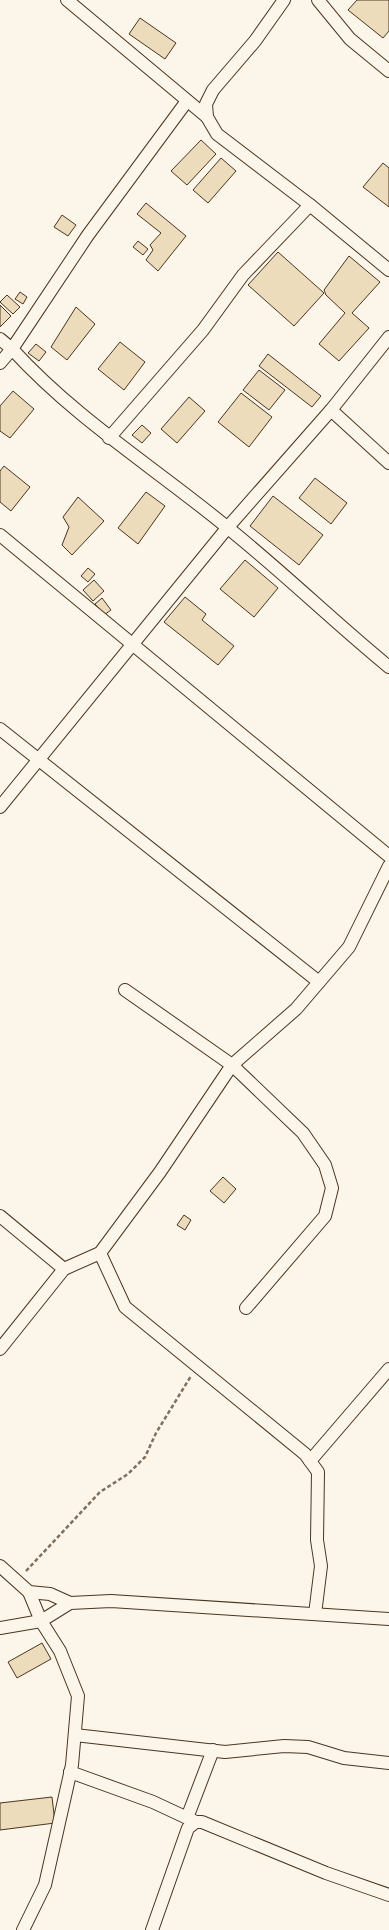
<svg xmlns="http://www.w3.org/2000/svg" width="389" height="1930" font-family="'Fira Sans',sans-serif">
<rect width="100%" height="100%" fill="#fbf6e9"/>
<g fill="#ecdcbc" stroke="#4a3520">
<path d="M357 0H389V31L383 38 348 10Z"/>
<path d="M140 18 176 43 165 59 129 34Z"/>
<path d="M201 140 216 154 187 185 171 171Z"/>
<path d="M221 158 236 171 208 203 193 190Z"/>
<path d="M383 163 389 168V207L363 187Z"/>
<path d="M146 203 186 236 158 271 146 260 153 250 150 245 161 233 137 214Z"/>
<path d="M62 215 76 225 68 236 54 227Z"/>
<path d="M138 241 148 249 143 255 133 247Z"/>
<path d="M278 252 324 293 294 326 248 285Z"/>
<path d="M349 256 380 282 352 313 369 328 339 361 319 344 345 313 326 295 324 290Z"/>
<path d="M20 292 27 297 23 304 15 299Z"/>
<path d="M7 295 20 307 13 314 0 302Z"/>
<path d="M0 305 11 316 0 327Z"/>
<path d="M76 307 95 324 67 360 51 347Z"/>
<path d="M120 342 145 362 124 390 98 369Z"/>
<path d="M36 344 46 352 39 361 28 353Z"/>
<path d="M268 354 321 396 312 407 259 366Z"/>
<path d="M259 370 285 390 269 410 243 390Z"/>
<path d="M13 391 34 409 10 438 0 431V406Z"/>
<path d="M241 393 272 417 249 447 218 422Z"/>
<path d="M189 397 205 411 177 443 161 429Z"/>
<path d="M142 425 151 433 142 443 132 435Z"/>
<path d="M4 466 30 487 11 511 0 502V471Z"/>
<path d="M315 478 347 503 331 524 299 498Z"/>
<path d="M146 492 165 506 138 544 118 528Z"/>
<path d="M273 496 323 535 299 565 250 526Z"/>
<path d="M78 497 104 521 72 555 62 545 69 527 63 517Z"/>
<path d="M245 560 278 588 254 617 220 589Z"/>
<path d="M88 568 95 574 88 582 81 576Z"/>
<path d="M94 580 104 591 93 601 83 590Z"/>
<path d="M185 597 206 614 202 620 234 646 218 665 164 622Z"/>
<path d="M102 598 111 610 104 615 95 604Z"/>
<path d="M223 1177 236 1189 224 1203 210 1191Z"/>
<path d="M184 1215 191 1220 185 1230 177 1225Z"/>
<path d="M42 1643 51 1659 17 1678 8 1662Z"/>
<path d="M52 1797 55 1823 0 1830V1803Z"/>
</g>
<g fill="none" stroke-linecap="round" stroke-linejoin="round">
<defs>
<g id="street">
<path d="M67 0 207 117"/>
<path d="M284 0 255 41 213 90 206 104 207 117 217 134 310 205 389 270"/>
<path d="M318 0 350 39 389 71"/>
<path d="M0 339 12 349 88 235 187 101"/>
<path d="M0 363 12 349C77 420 154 467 228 528 283 572 334 622 389 667"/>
<path d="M331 410 389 463"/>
<path d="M109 438 203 330 243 275 310 205"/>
<path d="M0 535 389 856"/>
<path d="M0 729 319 982"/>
<path d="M0 807 228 527 331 410 389 337"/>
<path d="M125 990 232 1065 303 1133 325 1165 332 1188 325 1216 246 1308"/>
<path d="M0 1216 64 1269 100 1253 160 1172 232 1065 296 1009 349 947 389 866"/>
<path d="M100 1253 125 1307 305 1454 318 1472 317 1540 321 1566 315 1614"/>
<path d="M0 1349 64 1269"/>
<path d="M310 1461 389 1369"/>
<path d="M0 1566 29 1592 41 1621 60 1651 78 1696 72 1765 45 1885 23 1930"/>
<path d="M29 1592 50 1594 70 1603"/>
<path d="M0 1628 41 1621 70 1603 111 1601 389 1619"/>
<path d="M75 1735 225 1752 284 1746 308 1747 344 1758 389 1763"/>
<path d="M70 1772 153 1802 196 1822"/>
<path d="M187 1818 213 1750"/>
<path d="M152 1930 188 1828 196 1822H202L326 1873 389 1895"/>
</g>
</defs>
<use href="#street" stroke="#4a3520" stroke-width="14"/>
<path stroke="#7f6f5c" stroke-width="2.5" stroke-dasharray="4 2.5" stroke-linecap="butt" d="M26 1571 100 1492 128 1474 145 1457 156 1433 191 1376"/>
<use href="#street" stroke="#fbf6e9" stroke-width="12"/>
</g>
</svg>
